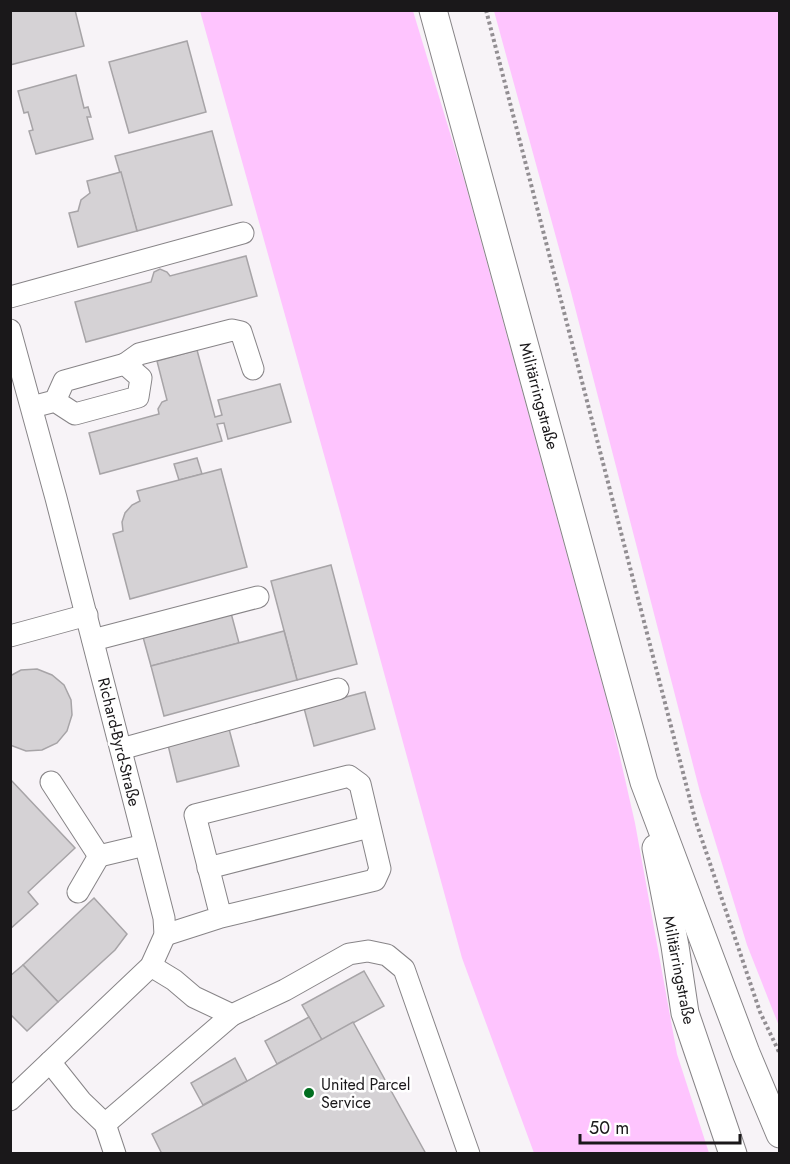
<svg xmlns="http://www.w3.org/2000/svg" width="790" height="1164" font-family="Jost,sans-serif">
<rect width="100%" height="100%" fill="#f7f3f7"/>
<g fill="#fec4fe">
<path d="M200 11H413L464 179 609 709 635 823 677 1054 709 1153H534L462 958 340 512Z"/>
<path d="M494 11H779V1026L747 945 700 792 571 292Z"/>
</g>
<g fill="#d5d2d5" stroke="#a7a4a7" stroke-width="1.5">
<path d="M10 10H75L84 46 10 65Z"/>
<path d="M187 41 206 112 129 133 109 62Z"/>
<path d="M76 75 84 108 88 107 91 117H87L93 139 36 154 29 131 33 130 28 112 24 113 18 91Z"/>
<path d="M212 131 232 205 137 231 115 156Z"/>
<path d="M121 172 137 231 78 247 69 213 78 211 81 200 90 193 87 181Z"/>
<path d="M246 256 257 296 86 342 75 302 151 282 154 272 160 269 167 272 170 276Z"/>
<path d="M197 350 215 417 222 415 218 400 280 384 291 422 228 439 224 423 217 424 222 441 100 474 89 433 159 414 158 409 162 402 167 400 157 361Z"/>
<path d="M197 458 202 474 179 480 174 464Z"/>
<path d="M221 469 247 567 130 599 113 534 123 531 122 522 125 513 132 505 140 501 137 491Z"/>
<path d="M331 565 357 664 297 680 271 581Z"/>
<path d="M231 613 239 643 151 666 143 637Z"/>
<path d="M284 631 297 680 164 716 151 666Z"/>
<path d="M37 669 52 675 64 685 71 700 72 715 67 731 57 743 42 750 26 751 10 745V676L21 670Z"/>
<path d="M365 692 375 729 314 746 304 708Z"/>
<path d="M229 729 239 766 177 782 168 745Z"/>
<path d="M10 779 75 848 28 892 38 904 10 929Z"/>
<path d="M94 898 127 934 115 950 58 1002 23 965Z"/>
<path d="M23 965 58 1002 27 1031 10 1014V976Z"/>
<path d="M364 971 384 1006 322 1040 302 1005Z"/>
<path d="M309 1017 322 1040 277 1064 265 1041Z"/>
<path d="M353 1022 426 1154H162L152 1134Z"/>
<path d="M235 1058 247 1081 203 1105 191 1083Z"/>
</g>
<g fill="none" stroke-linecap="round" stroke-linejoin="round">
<defs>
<g id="minor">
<path d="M10 297 243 233"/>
<path d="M10 330 56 498 164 918 165 935 151 966 10 1100"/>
<path d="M125 364 139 354 232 330 241 332 253 369"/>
<path d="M32 407 55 401 75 414 138 397 141 378 125 364 64 381 55 401"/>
<path d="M10 636 87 615"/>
<path d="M93 640 258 597"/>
<path d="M121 749 338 689"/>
<path d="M51 782 99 856 145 845"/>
<path d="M208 868 369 827"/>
<path d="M78 892 99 856"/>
<path d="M165 935 221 917 375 880 380 869 360 784 349 776 195 815 221 917"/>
<path d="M151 966 174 980 194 997 232 1015 285 990 349 954 368 951 387 955 404 969 469 1154"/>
<path d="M50 1062 81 1101 105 1124 115 1154"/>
<path d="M105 1124 232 1015"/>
</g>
<g id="major">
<path d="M433 10 644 782 746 1053 780 1134"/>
<path d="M656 848 675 946 685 1013 733 1154"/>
</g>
</defs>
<use href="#minor" stroke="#878487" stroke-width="23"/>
<use href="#major" stroke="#878487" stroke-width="29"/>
<path stroke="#928e92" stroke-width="4" stroke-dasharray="3 3" stroke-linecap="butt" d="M486 10 695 819 760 1012 780 1054"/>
<use href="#minor" stroke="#fff" stroke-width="21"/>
<use href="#major" stroke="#fff" stroke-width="27"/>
</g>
<circle fill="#006e1f" stroke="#fff" stroke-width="2" cx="309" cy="1093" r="6"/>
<g text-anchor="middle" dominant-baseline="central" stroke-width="5" stroke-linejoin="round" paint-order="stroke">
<g font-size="16" fill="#1a181a" stroke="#fff">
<text transform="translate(539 396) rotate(75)">Militärringstraße</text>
<text transform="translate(119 742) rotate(76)">Richard-Byrd-Straße</text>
<text transform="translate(679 970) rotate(79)">Militärringstraße</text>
</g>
<g font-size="16" fill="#1a181a" stroke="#fff" text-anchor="start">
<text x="321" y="1084">United Parcel<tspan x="321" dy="18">Service</tspan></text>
</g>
</g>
<rect width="790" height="1164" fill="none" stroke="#1a181a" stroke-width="24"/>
<path d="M580 1134v9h160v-9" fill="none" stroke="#1a181a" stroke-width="3"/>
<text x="589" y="1134" font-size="18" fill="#1a181a" stroke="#ffffff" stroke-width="4.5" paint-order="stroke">50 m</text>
</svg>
